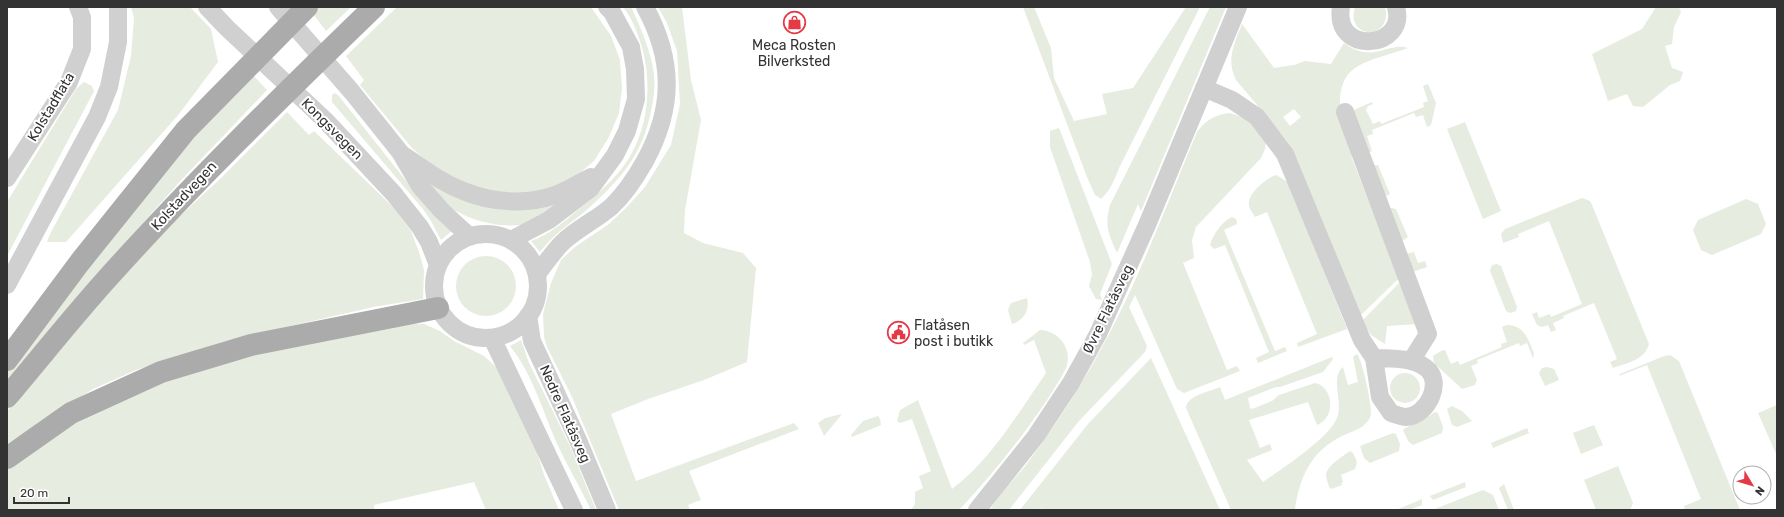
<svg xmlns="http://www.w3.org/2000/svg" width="1784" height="517" font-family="Rubik,sans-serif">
<rect width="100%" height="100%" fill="#fff"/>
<g fill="#e6ecdf" fill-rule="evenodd">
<path d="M131 7H190L211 29 218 62 179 114 66 242H47L51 232 118 110 131 56 134 18Z"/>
<path d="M314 7H351L326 31 311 11Z"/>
<path d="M397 7H591L611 36 620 60 622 88 619 113 609 137 594 161 574 178 550 189 519 195 478 190 431 165 412 148 360 85 364 80 346 56Z"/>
<path d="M623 7H631L633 11C642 31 651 52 654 74 655 87 654 99 651 111 643 153 621 179 590 207 573 222 554 233 540 252L531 241C550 234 564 222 579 209 593 198 607 186 619 172 647 139 653 91 643 51 639 37 633 19 623 7Z"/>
<path d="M658 7H682L691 80 701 120 685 210 684 233 703 243 743 253 756 268 747 362 704 380 648 399 611 414 636 481 794 423 799 429 689 471 701 500 688 505 690 510H619L572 397 547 347 544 337 543 314 551 283 561 260 575 247 609 224 626 208 645 187 671 145 680 104 677 51 667 23Z"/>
<path d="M1023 7H1034L1051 48 1054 78 1074 121 1107 114 1102 94 1133 88 1186 7H1200L1119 168C1115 179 1110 191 1101 199L1095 195 1087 177Z"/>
<path d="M1210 7H1226L1141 211 1138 204 1117 253C1109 234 1104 227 1110 205Z"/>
<path d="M1355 7H1385C1393 41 1345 40 1355 7Z"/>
<path d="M1656 7H1679L1681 12 1674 27 1672 44 1665 46 1672 68 1683 72 1680 81 1670 85 1643 107 1633 106 1627 94 1608 101 1592 54 1642 29Z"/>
<path d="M1242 24 1274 68 1294 65 1305 61 1331 64 1344 43C1350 47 1356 51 1364 52 1380 55 1393 43 1408 48 1367 63 1334 61 1341 117 1343 127 1349 135 1351 144 1352 149 1351 154 1352 159L1400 279 1396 281 1360 316 1296 158 1287 141 1236 80C1226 60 1234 44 1242 24ZM1294 109 1301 117 1290 126 1283 117Z"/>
<path d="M251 73 267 90 184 177 115 254 7 385V373L62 296 207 121Z"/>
<path d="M84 82 92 86 94 91 7 256V202L76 89Z"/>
<path d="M1428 84 1436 103 1431 125 1427 127 1423 115 1416 117 1414 113 1372 130 1373 134 1367 136 1372 151 1365 154 1352 115 1354 110 1372 102 1373 104 1368 106 1366 110 1373 124 1380 121 1381 124 1424 107 1423 103 1428 101 1423 86Z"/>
<path d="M334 93 338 95 426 206 453 230 441 240 431 221 423 209 332 102V95Z"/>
<path d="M287 112 309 135 314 131 393 207 411 231 419 252 424 270 423 299 373 307 226 341 136 370 93 389 7 444V411L89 311 138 255 221 178Z"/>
<path d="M1229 113C1245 116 1256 127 1266 141L1265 149 1261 158 1196 227 1192 240 1194 258 1183 263 1227 370 1237 366 1240 371 1184 393 1177 389 1135 295 1129 307 1147 346 1145 352 1079 421 1009 510H990C1000 493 1014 480 1026 465 1046 438 1065 411 1082 382 1130 304 1162 216 1197 132 1206 120 1214 115 1229 113Z"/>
<path d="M1465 122 1501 211 1483 219 1447 129Z"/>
<path d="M1059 128 1112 264 1100 294 1102 300 1096 299 1089 286 1092 275 1090 262 1050 147V131Z"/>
<path d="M1374 165H1378L1390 194 1384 197 1371 167Z"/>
<path d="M1276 175 1288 182 1347 329 1298 347 1297 343 1317 334 1267 212 1255 217C1253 213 1249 209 1249 205 1247 194 1266 178 1276 175Z"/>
<path d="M426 179 440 188 561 200C552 207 538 220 529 223 504 231 460 219 443 201 437 194 431 186 426 179Z"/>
<path d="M1582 198 1590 201 1592 205 1649 344C1645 360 1627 363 1613 368L1610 362 1617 359 1594 303 1563 316 1564 318 1553 323 1556 330 1551 332 1548 325 1542 327 1537 325 1532 314 1537 312 1539 318 1550 314 1551 317 1582 304 1549 221 1518 234 1519 237 1503 243 1501 234 1505 229Z"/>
<path d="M1746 199 1758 204 1766 224 1761 234 1712 255 1701 250 1693 230 1698 220Z"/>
<path d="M1392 208 1396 209 1408 237 1402 241 1389 209Z"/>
<path d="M1232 217 1236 219 1237 224 1224 230 1275 351 1285 347 1287 351 1258 363 1256 358 1269 352 1225 245 1214 249 1210 245C1213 235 1222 221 1232 217Z"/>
<path d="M1414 252 1418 263 1425 261 1427 267 1410 273 1406 254Z"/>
<circle cx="486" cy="286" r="30"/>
<path d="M1497 264 1501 266 1517 307 1516 311 1510 313 1506 311 1490 271 1492 265Z"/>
<path d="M1401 283 1418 324 1387 326 1385 344 1371 335 1362 321 1398 284Z"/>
<path d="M1027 298C1030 310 1024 320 1012 324L1008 310 1011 303Z"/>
<path d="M407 323 424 324 440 331 454 341 484 356 497 368 535 446 544 475 559 510H486L474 482 374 505V510H7V469L86 415 141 390 199 370 271 351Z"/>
<path d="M1507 325C1521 325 1526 334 1531 346 1533 351 1535 354 1533 358L1527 343 1520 346 1519 343 1477 360 1478 363 1471 366 1477 380 1475 385 1462 389 1434 363 1433 356 1441 351 1445 350 1451 364 1458 361 1460 365 1502 347 1501 344 1507 342 1502 327Z"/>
<path d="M1040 330C1060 331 1073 350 1066 368 1061 379 1053 390 1047 400 1021 439 991 476 959 510H911L915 504V492L923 488 919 476 931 471 912 419 900 423 897 421 900 410 918 400 952 489C990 461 1019 412 1046 373L1034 340 1024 345 1023 343Z"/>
<path d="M521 340 529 363 570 446 596 510H591C581 489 569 469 559 448 543 413 534 376 510 346Z"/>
<path d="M1357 354C1362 359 1372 405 1371 413 1371 416 1370 418 1368 421 1362 429 1351 432 1342 436 1311 451 1299 478 1295 510H1231L1186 408C1187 395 1209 392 1220 387L1225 400 1332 357 1333 359 1323 372 1280 387H1276L1248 398 1250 408 1252 409 1272 401 1279 395 1315 383C1334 387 1336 418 1317 425L1308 402 1249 420 1260 448 1270 444 1272 450 1247 460 1263 482C1283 468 1326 440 1336 420 1345 403 1329 379 1343 367L1348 385 1358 382 1353 357Z"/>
<path d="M1670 355 1679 361 1740 510H1685L1684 506 1701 499 1647 365 1619 376 1620 374 1664 356Z"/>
<path d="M1151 358 1220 510H1043L1042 508 1038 510H1020L1088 424Z"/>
<path d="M1547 367 1554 369 1559 380 1545 386 1539 373 1542 368Z"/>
<circle cx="1405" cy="388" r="15"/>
<path d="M1777 405V456L1758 413Z"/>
<path d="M1452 406 1462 411 1472 421 1457 427 1452 425 1447 409Z"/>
<path d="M1435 412 1438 413 1443 427 1442 433 1413 445 1408 441 1403 430 1405 428 1420 422Z"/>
<path d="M842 414 824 436 818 423 825 418Z"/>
<path d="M878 416 880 419 881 425 852 437 851 435 863 421Z"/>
<path d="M1594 425 1603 445 1581 454 1573 433Z"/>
<path d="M1527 428 1529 433 1493 448 1491 443Z"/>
<path d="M1393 433 1396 434 1400 444 1399 451 1370 463 1364 458 1360 446Z"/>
<path d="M1350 451 1353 453 1357 462 1355 469 1341 475 1343 482 1341 483 1342 485 1331 489 1329 487C1328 483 1326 478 1326 474 1328 465 1343 456 1350 451Z"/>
<path d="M1618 466 1633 503 1630 510H1596L1584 480Z"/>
<path d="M1465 482 1466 487 1433 500 1430 496Z"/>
<path d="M1504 484 1514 510H1508L1499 488Z"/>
<path d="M1483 490 1493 495 1499 510H1432Z"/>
<path d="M1422 499V505L1409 510H1396Z"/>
</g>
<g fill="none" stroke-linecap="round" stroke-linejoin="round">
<g stroke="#d0d0d0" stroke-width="18">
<path d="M207 7 227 28 325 120 394 194 420 227 429 242 438 265"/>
<path d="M278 7 352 92 400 152 420 186 442 211 469 236"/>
<path d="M1341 7C1333 56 1408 49 1396 7"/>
<path d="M1204 88 1232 100 1257 117 1285 154 1362 340 1374 358 1380 397 1391 413C1395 414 1402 417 1406 417 1428 416 1444 381 1426 368 1412 357 1390 359 1374 358"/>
<path d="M1345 112 1428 334 1411 361"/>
<path d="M403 155C423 168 443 184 466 192 494 203 527 205 555 195 567 191 579 183 591 177"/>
<path d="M7 178 69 82 82 49V17L78 7"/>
<circle cx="486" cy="286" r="52"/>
<path d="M511 240 549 220 591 188 615 155 627 131 636 99 635 69 631 47 612 12 607 7"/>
<path d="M537 274C545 264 553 252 562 243 576 229 596 220 611 207 625 194 636 177 645 161 674 108 674 60 645 7"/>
<path d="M7 285 97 117 109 87 118 42V7"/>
<path d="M528 316 532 341 578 440 607 510"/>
<path d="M492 338 574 510"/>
<path d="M977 510 1036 436 1071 383 1098 334 1147 225 1238 7"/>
</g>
<g stroke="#ababab" stroke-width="22">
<path d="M7 360 80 262 186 130 307 7"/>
<path d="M7 397C40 358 71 319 105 281 190 186 282 96 374 7"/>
<path d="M7 458 71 413 161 372 251 345 438 308"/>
</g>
</g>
<defs>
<symbol id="shop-ring" viewBox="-11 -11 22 22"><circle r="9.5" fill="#fff" stroke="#e63946" stroke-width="1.5"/><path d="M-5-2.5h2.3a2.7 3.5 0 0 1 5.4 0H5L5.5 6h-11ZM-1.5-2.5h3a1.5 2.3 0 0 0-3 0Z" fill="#e63946"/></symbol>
<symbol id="civic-ring" viewBox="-11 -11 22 22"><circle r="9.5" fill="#fff" stroke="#e63946" stroke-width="1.5"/><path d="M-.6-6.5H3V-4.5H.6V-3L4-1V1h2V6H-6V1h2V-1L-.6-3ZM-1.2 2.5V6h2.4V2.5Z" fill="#e63946"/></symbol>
</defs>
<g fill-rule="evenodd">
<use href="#shop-ring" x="782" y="10" width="25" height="25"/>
<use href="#civic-ring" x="886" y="320" width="25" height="25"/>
</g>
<g text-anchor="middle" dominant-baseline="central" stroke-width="4" stroke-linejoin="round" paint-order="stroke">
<g font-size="14" fill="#333" stroke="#fff">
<text x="794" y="45">Meca Rosten<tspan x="794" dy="16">Bilverksted</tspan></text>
<text x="914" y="325" text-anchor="start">Flatåsen<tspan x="914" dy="16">post i butikk</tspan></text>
</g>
<g font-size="14" fill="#333" stroke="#fff">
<text transform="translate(51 107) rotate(-59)">Kolstadflata</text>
<text transform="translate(332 129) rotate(45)">Kongsvegen</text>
<text transform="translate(184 196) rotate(-47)">Kolstadvegen</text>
<text transform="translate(1108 309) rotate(-64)">Øvre Flatåsveg</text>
<text transform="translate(565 414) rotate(66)">Nedre Flatåsveg</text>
</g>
</g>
<rect width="1784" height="517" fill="none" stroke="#333333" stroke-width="16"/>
<g transform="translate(1752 485) rotate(128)"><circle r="19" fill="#ffffff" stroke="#adadad"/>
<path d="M0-3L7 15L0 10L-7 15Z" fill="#e63946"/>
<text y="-6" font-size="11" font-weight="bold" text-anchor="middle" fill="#333333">N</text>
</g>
<path d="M14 497v6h55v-6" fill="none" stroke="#333333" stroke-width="2"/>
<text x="20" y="497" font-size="12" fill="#333333" stroke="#ffffff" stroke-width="3" paint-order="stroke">20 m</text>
</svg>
